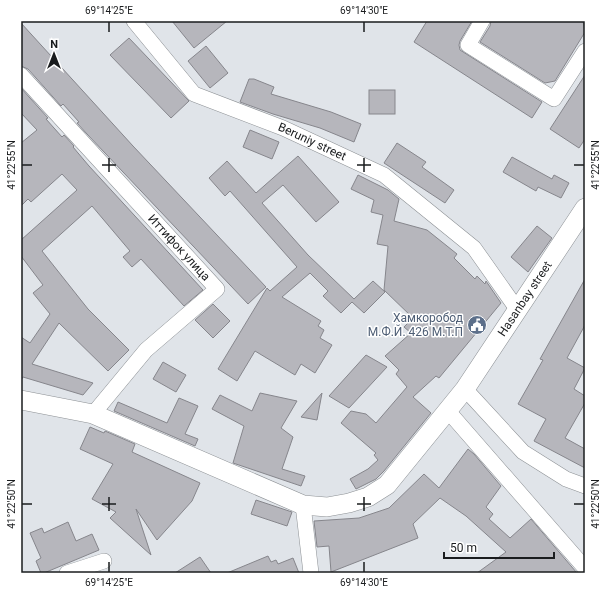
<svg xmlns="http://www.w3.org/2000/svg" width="606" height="594" font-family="Roboto,sans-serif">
<rect width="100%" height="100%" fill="#e0e4e9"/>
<g fill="#b6b6bc" stroke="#86868c">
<path d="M172 21H227L194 48Z"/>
<path d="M427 21H472L460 41 459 45 460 50 542 102 532 118 414 42Z"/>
<path d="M491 21H583L585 32 555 81 545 83 480 42 490 26Z"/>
<path d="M21 23 133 146 266 287 248 304 87 134 77 123 79 122 63 104 61 106 28 69 21 66Z"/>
<path d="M129 38 189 101 171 118 110 55Z"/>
<path d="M206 46 228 73 210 88 188 61Z"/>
<path d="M585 75V139L579 148 550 129Z"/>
<path d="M249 79H254L274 87 271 94 331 112 361 124 354 142 320 128 273 114 240 102Z"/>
<path d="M21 88 48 118 46 119 62 137 64 135 74 146 73 147 89 166 203 290 184 306 141 259 132 267 123 257 130 251 92 206 42 251 88 309 129 350 108 371 59 323 32 364 93 383 83 395 23 377 21 380V337L30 343 50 314 33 293 43 285 21 256V240L77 190 62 174 31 202 28 199 21 206V143L37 130 21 113Z"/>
<rect x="369" y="90" width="26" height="24"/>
<path d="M250 130 279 142 272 159 243 147Z"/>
<path d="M397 143 426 162 422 167 454 190 445 203 384 163Z"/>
<path d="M298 156 339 202 316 222 283 185 262 203 308 255 354 299 373 281 385 292 364 313 352 302 341 313 323 296 328 291 310 273 282 297 321 321 318 326 324 330 320 338 332 345 315 373 301 364 295 375 255 351 237 381 218 369 267 288 270 291 297 267 230 191 225 196 209 178 227 161 256 193Z"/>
<path d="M512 157 552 179 554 175 569 183 561 198 538 187 536 191 503 172Z"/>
<path d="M358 175 388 190 399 199 394 221 427 230 457 254 454 258 475 279 477 276 485 284 486 281 501 303 439 378 436 376 413 397 431 413 384 471 376 479 356 489 350 479 368 469 378 460 374 455 376 453 341 423 351 411 366 414 376 423 407 387 396 374 399 370 385 356 411 333 404 327 413 318 384 290 388 246 377 244 383 215 371 212 374 200 351 189Z"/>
<path d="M537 226 552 238 528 272 511 257Z"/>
<path d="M585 279V325L567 358 585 368 574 389 585 396V403L565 438 585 449V468L534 441 546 419 518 404 543 360 540 359Z"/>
<path d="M213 304 230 321 213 338 195 320Z"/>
<path d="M366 355 387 367 349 408 329 396Z"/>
<path d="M163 362 186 375 176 392 153 379Z"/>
<path d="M260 393 297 401 281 428 293 437 282 469 305 476 301 486 233 463 244 426 212 409 220 395 252 411Z"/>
<path d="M322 393 317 420 301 417Z"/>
<path d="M179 398 198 406 185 434 198 439 195 446 114 411 118 402 167 423Z"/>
<path d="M90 427 104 433 105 431 135 444 132 452 200 483 192 501 157 540 136 509 151 555 110 518 116 512 92 499 113 464 80 449Z"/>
<path d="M468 449 474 454 501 486 486 507 493 514 489 519 510 538 531 519 577 573H477L506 552 466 516 440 498 413 524 418 538 331 572 329 546 317 547 314 521 359 518 389 508 424 474 439 488Z"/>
<path d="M256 500 292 512 287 526 251 514Z"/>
<path d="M68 522 76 541 92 534 99 550 44 573H41L36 561 41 558 30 533 42 528 44 533Z"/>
<path d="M268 556 271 562 276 560 278 564 293 558 299 573H227Z"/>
<path d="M200 557 211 573H175Z"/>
</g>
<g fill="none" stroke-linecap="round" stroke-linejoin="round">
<defs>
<g id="minor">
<path id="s1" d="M134 21 194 94 283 128 384 175 474 248 517 309"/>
<path d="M482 21 468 45 554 99 585 51"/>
<path id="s2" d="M21 75 217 289 146 350 93 414"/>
<path d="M465 389 523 452 566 479 585 486"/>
<path d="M448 411 585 568"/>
<path d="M303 505 311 573"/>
<path d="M67 573 104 561"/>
</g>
<g id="tertiary">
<path id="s3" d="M21 400 93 414 303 505 327 507 349 503 368 497 387 485 465 389 585 208"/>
</g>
</defs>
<use href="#minor" stroke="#8d9195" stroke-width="16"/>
<use href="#tertiary" stroke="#8d9195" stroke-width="20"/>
<use href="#minor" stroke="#fff" stroke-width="15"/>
<use href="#tertiary" stroke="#fff" stroke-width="19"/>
</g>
<path fill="none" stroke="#1a1c1e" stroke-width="1.5" d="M109 22V32M364 22V32M109 158V172M364 158V172M22 165H32M102 165H116M357 165H371M574 165H584M109 497V511M364 497V511M22 504H32M102 504H116M357 504H371M574 504H584M109 562V572M364 562V572"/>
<defs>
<symbol id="civic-disc" viewBox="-11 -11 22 22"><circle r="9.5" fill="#5c6f8a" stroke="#fff"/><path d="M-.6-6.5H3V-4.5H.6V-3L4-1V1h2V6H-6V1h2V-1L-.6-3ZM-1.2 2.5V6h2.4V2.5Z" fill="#fff"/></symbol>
</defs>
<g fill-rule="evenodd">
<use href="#civic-disc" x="466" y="314" width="22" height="22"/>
</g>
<g text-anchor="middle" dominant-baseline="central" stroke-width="3" stroke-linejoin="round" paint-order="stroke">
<g font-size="12" fill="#1a1c1e" stroke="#fff">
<text stroke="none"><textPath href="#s1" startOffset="222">Beruniy street</textPath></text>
<text stroke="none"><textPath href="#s2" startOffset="234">Иттифок улица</textPath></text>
<text stroke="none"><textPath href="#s3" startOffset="623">Hasanbay street</textPath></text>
</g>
<g font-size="12" fill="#4e5e75" stroke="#fff" text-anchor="end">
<text x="463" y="318">Хамкоробод<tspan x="463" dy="14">М.Ф.Й. 426 М.Т.П</tspan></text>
</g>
</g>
<rect width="606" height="594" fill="none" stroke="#ffffff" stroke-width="44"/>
<g transform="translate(54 54)" stroke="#ffffff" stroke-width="3" paint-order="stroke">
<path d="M0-3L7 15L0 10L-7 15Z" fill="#1a1c1e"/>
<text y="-6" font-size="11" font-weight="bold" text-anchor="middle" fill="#1a1c1e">N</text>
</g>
<path d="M444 552v6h110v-6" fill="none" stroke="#1a1c1e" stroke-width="2"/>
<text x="450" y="552" font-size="12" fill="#1a1c1e" stroke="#ffffff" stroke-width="3" paint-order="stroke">50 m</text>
<rect x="22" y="22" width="562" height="550" fill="none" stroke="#1a1c1e" stroke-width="1.5"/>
<g font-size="10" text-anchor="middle" fill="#1a1c1e">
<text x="109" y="14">69°14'25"E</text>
<text x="364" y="14">69°14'30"E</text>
<text transform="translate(11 165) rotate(-90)" y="4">41°22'55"N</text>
<text transform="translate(595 165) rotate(-90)" y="4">41°22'55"N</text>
<text transform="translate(11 504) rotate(-90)" y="4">41°22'50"N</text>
<text transform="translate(595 504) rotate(-90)" y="4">41°22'50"N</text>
<text x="109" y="586">69°14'25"E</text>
<text x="364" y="586">69°14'30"E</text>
</g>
</svg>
